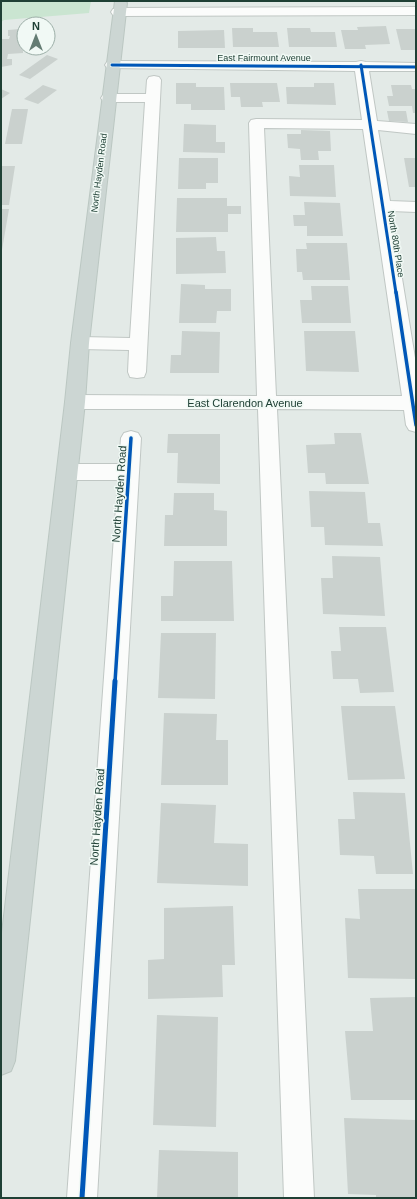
<svg xmlns="http://www.w3.org/2000/svg" width="417" height="1199" font-family="Helvetica,sans-serif">
<rect width="100%" height="100%" fill="#e3eae7"/>
<path fill="#cae5d1" d="M1 1H91L89 13 4 20 1 22Z"/>
<g fill="#cad1ce">
<path d="M20 26H24V48H33V50H23V53L8 54 7 59H12V65L1 67V39H9L10 36H8V30L20 29Z"/>
<path d="M386 26 390 44 365 45 366 49H345L341 30H358L357 27Z"/>
<path d="M232 28H253V32H277L279 47H233Z"/>
<path d="M287 28H310L311 32H335L337 47H289Z"/>
<path d="M396 29H416V50H401Z"/>
<path d="M224 30 225 48H178V31Z"/>
<path d="M47 55 58 59 30 79 19 75Z"/>
<path d="M176 83H196V87H224L225 110H191V104H176Z"/>
<path d="M230 83H277L280 102H262L263 107H241L240 97H231Z"/>
<path d="M314 83H334L336 105 287 104 286 87H314Z"/>
<path d="M43 85 57 90 38 104 24 99Z"/>
<path d="M391 85H411L412 89H416V113H413L412 106H389L387 96H393Z"/>
<path d="M1 89 10 93 1 99Z"/>
<path d="M12 109H28L22 144H5Z"/>
<path d="M387 111H406L408 122 389 121Z"/>
<path d="M184 124 216 125V142H225V153L183 152Z"/>
<path d="M301 130 330 131 331 151H318L319 160H301L300 149 288 148 287 134H301Z"/>
<path d="M179 158H218V183H206V189H178Z"/>
<path d="M404 158H416V187H409Z"/>
<path d="M299 165H334L336 197 290 196 289 176 300 177Z"/>
<path d="M1 166H15L9 205H1Z"/>
<path d="M177 198H227V206H241V214H228V232H176Z"/>
<path d="M304 202 340 203 343 236H307V226H294L293 215H305Z"/>
<path d="M1 209H9L2 250 1 249Z"/>
<path d="M216 237 217 251H225L226 273 176 274V238Z"/>
<path d="M306 243H347L350 280H303L302 272H297L296 249H307Z"/>
<path d="M181 284 205 285V289H231V311H217L216 323H179Z"/>
<path d="M311 286H348L351 323H302L300 300H312Z"/>
<path d="M182 331 220 332 219 373H170L171 355H181Z"/>
<path d="M304 331H355L359 372 306 371Z"/>
<path d="M334 433H361L369 484H326L325 473H308L306 445 335 444Z"/>
<path d="M168 434H220V484L177 483 178 453H167Z"/>
<path d="M309 491 365 492 368 523H380L383 546 325 545 324 527H311Z"/>
<path d="M174 493H214V510L227 511V546H164L165 515H173Z"/>
<path d="M332 556 380 557 385 616 323 614 321 578H333Z"/>
<path d="M174 561H232L234 621H161V596H173Z"/>
<path d="M339 627H386L394 692 360 693 358 679H333L331 651H341Z"/>
<path d="M161 633H216L215 699 158 698Z"/>
<path d="M341 706H395L405 779 348 780Z"/>
<path d="M164 713 217 714 216 740H228V785H161Z"/>
<path d="M353 792 405 793 413 874H376L374 856 340 855 338 819H355Z"/>
<path d="M161 803 216 805 214 843 248 844V886L157 883Z"/>
<path d="M358 889H416V979L348 978 345 918 360 919Z"/>
<path d="M233 906 235 965H222L223 997 148 999V960L164 959V908Z"/>
<path d="M416 997V1100H351L345 1031H373L370 998Z"/>
<path d="M157 1015 218 1017 216 1127 153 1125Z"/>
<path d="M344 1118 416 1120V1198H376V1195L348 1194Z"/>
<path d="M159 1150 238 1152V1198H157Z"/>
</g>
<g fill="none" stroke-linecap="round" stroke-linejoin="round">
<defs>
<g id="minor">
<path d="M416 7V15L118 16 113 15 111 12 113 9 118 8Z"/>
<path d="M112 61 356 62 361 61 366 62 416 63V71H369L377 121 416 124V134L378 130 390 201 416 202V212L391 211 416 364V432L409 430 406 425 404 410 277 409 314 1198H284L258 409H75L68 407 65 402 68 397 75 395 257 396 249 123 251 120 256 119 362 120 355 71 107 68 105 65 107 62ZM264 128 363 129 402 396H276Z"/>
<path d="M154 76 159 77 161 80 146 372 144 377 137 378 130 377 128 372 129 350 80 349 74 347 71 343 74 339 80 337 130 338 145 102H108L103 101 101 98 103 95 108 94H146L147 80 149 77Z"/>
<path d="M131 431 138 433 141 438 97 1198H67L118 480H67L60 477 57 472 60 467 67 464H119L121 438 124 433Z"/>
</g>
<path id="major" d="M115 1H125L127 3 89 343 85 402 15 1061 11 1071 1 1075V941L65 402 71 343Z"/>
</defs>
<use href="#minor" stroke="#c0c7c4" stroke-width="2"/>
<use href="#major" stroke="#bbc7c2" stroke-width="2"/>
<use href="#minor" fill="#fbfcfb" fill-rule="evenodd"/>
<use href="#major" fill="#ccd6d3" fill-rule="evenodd"/>
<defs>
<g id="cycleway-far2">
<path d="M112 65 416 67"/>
<path d="M361 65 396 293"/>
</g>
<g id="cycleway-far1">
<path d="M396 292 416 425"/>
<path d="M115 682 131 438"/>
</g>
<path id="cycleway" d="M82 1198 115 681"/>
</defs>
<use href="#cycleway-far2" stroke="#f1f9f5" stroke-width="4.5"/>
<use href="#cycleway-far1" stroke="#f1f9f5" stroke-width="6"/>
<use href="#cycleway" stroke="#f1f9f5" stroke-width="8"/>
<use href="#cycleway-far2" stroke="#0057b8" stroke-width="3"/>
<use href="#cycleway-far1" stroke="#0057b8" stroke-width="3.5"/>
<use href="#cycleway" stroke="#0057b8" stroke-width="5"/>
</g>
<g text-anchor="middle" dominant-baseline="central" stroke-width="3" stroke-linejoin="round" paint-order="stroke">
<g font-size="9" fill="#1f4035" stroke="#f1f9f5">
<text x="264" y="58">East Fairmount Avenue</text>
<text transform="translate(99 173) rotate(-83)">North Hayden Road</text>
<text transform="translate(396 244) rotate(81)">North 80th Place</text>
</g>
<g font-size="11" fill="#1f4035" stroke="#f1f9f5">
<text x="245" y="403">East Clarendon Avenue</text>
<text transform="translate(119 494) rotate(-86)">North Hayden Road</text>
<text transform="translate(97 817) rotate(-86)">North Hayden Road</text>
</g>
</g>
<rect width="417" height="1199" fill="none" stroke="#1f4035" stroke-width="4"/>
<g transform="translate(36 36)"><circle r="19" fill="#f1f9f5" stroke="#9dafa8"/>
<path d="M0-3L7 15L0 10L-7 15Z" fill="#647c73"/>
<text y="-6" font-size="11" font-weight="bold" text-anchor="middle" fill="#1f4035">N</text>
</g>
</svg>
